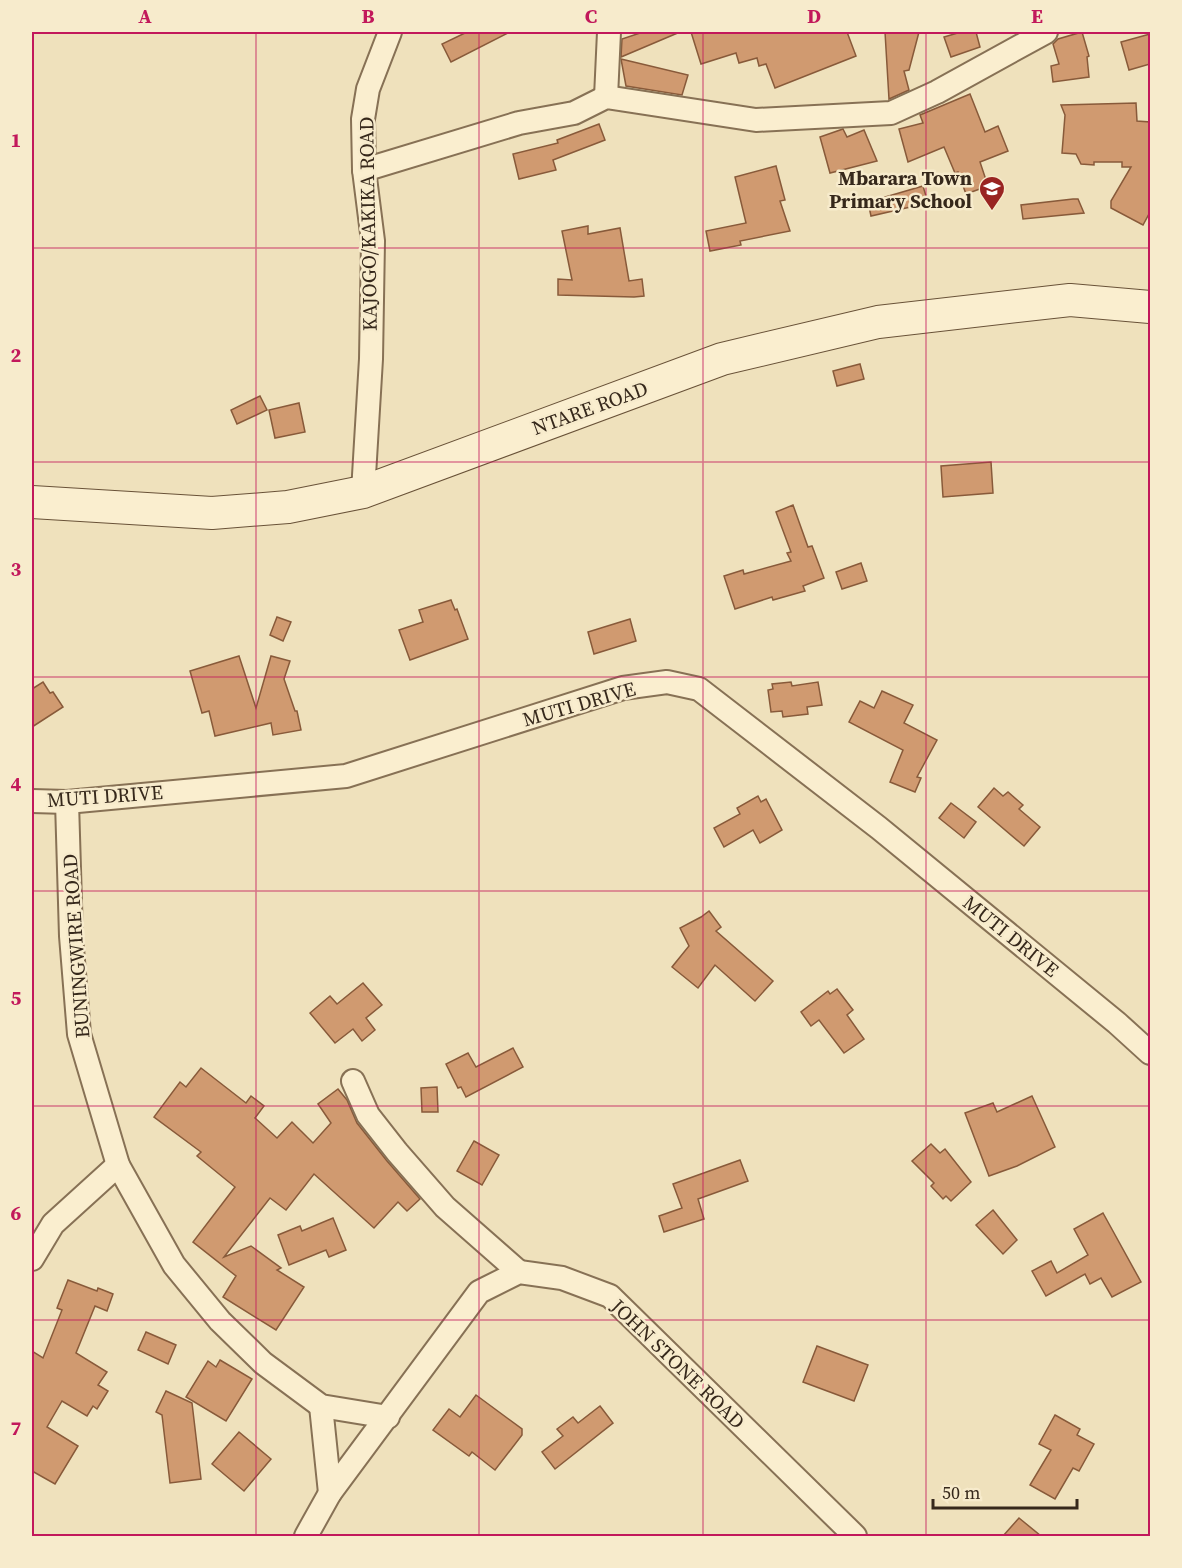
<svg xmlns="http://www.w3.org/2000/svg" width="1182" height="1568" font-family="'Source Serif 4',serif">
<rect width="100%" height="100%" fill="#efe1bc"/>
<g fill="#d09a70" stroke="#885a3a" stroke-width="1.5">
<path d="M467 32H510L451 62 442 44Z"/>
<path d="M643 32H680L621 57 622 39Z"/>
<path d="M691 32H847L856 56 775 88 766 64 759 66 757 58 739 63 736 53 701 64Z"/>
<path d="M885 32H919L909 70 904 71 909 90 889 99Z"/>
<path d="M961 32H976L980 47 951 57 944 37Z"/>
<path d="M1082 32 1089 56 1087 57 1089 77 1053 82 1051 66 1059 64 1053 44 1058 39Z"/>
<path d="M1150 34V64L1129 70 1121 42Z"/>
<path d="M621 59 688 75 682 95 626 86Z"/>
<path d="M970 94 985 132 998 126 1008 151 980 162 988 186 966 194 958 172 955 173 944 147 908 162 899 129 923 123 920 115Z"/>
<path d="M1136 103 1137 121 1150 122V212L1143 225 1111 208V201L1131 167H1122V162H1094V165L1081 164 1076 154 1062 153 1065 115 1061 105Z"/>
<path d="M599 124 605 140 553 160 556 170 519 179 513 154 558 143 557 140Z"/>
<path d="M843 129 847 137 864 130 877 161 830 173 820 137Z"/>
<path d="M776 166 785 200 780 201 790 231 740 241 741 245 710 251 706 231 746 223 735 177Z"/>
<path d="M923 186 928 203 871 216 868 202Z"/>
<path d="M1073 199H1078L1084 213 1023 219 1021 205Z"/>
<path d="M588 226V234L620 228 629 281 642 279 644 296 634 297 558 295V279L572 280 562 231Z"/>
<path d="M860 364 864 379 837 386 833 371Z"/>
<path d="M260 396 267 410 237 424 231 410Z"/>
<path d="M299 403 305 432 275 438 269 410Z"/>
<path d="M991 462 993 493 943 497 941 466Z"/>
<path d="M793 505 808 547 812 546 824 578 803 586 805 591 773 600 772 597 735 609 724 576 743 570 744 574 791 561 787 553 791 552 776 512Z"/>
<path d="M861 563 867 581 842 589 836 572Z"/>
<path d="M451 600 455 610 457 609 468 639 410 660 399 630 423 622 419 610Z"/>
<path d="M277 617 291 622 283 641 270 635Z"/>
<path d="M630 619 636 641 594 654 588 632Z"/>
<path d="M239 656 256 708 271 656 290 661 284 679 295 711H297L301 730 273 735 271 723 215 736 209 711 202 713 190 671Z"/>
<path d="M43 682 50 693 53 692 63 707 32 727V689Z"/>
<path d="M791 682 792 686 818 682 822 705 807 707 808 714 783 717 782 711 771 712 768 690 773 689 772 684Z"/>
<path d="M882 691 913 705 904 723 937 740 917 777 921 778 915 792 890 782 903 750 849 722 860 701 874 708Z"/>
<path d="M994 788 1003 796 1008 792 1023 805 1019 809 1040 827 1024 846 978 807Z"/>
<path d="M758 796 761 802 766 799 782 830 760 843 753 830 724 847 714 828 740 814 737 808Z"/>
<path d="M951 803 976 822 964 838 939 818Z"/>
<path d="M709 911 721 927 716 931 773 981 755 1001 715 965 698 988 672 967 689 946 680 928 701 917Z"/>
<path d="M363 983 382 1005 366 1018 375 1030 362 1041 353 1029 335 1043 310 1013 330 996 337 1004Z"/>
<path d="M837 989 853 1010 847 1015 864 1039 844 1053 819 1020 811 1026 801 1012 828 991 830 994Z"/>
<path d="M513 1048 523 1067 466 1097 461 1087 458 1088 446 1064 468 1053 476 1067Z"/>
<path d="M201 1068 246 1103 251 1096 264 1106 255 1118 277 1138 292 1122 313 1143 331 1123 318 1104 338 1089 347 1100 357 1123 387 1161 420 1199 407 1211 398 1202 374 1228 314 1174 286 1210 270 1198 224 1257 251 1246 281 1268 277 1270 304 1287 276 1330 223 1297 236 1276 193 1242 235 1187 197 1156 201 1152 154 1117 180 1082 186 1087Z"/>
<path d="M437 1087 438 1112H422L421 1088Z"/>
<path d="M1032 1096 1055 1147 1017 1166 989 1176 965 1113 993 1103 997 1112Z"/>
<path d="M474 1141 499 1155 482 1185 457 1171Z"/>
<path d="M931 1144 940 1153 945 1149 971 1182 951 1201 946 1196 943 1199 931 1186 934 1183 912 1161Z"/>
<path d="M740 1160 748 1181 698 1199 704 1219 664 1232 659 1216 682 1208 673 1184Z"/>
<path d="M993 1210 1017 1240 1003 1254 976 1225Z"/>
<path d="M1103 1213 1141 1282 1112 1297 1101 1278 1090 1284 1085 1274 1046 1296 1032 1271 1051 1261 1057 1273 1088 1255 1074 1229Z"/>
<path d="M333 1218 346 1250 329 1257 326 1250 289 1265 278 1235 300 1226 302 1231Z"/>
<path d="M68 1280 97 1291 98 1288 113 1294 107 1311 95 1306 76 1353 107 1372 98 1385 108 1391 97 1409 93 1406 87 1416 62 1401 47 1427 78 1446 55 1484 32 1471V1351L43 1358 62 1310 57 1308Z"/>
<path d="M146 1332 176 1345 168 1364 138 1350Z"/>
<path d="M817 1346 868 1365 854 1401 803 1382Z"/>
<path d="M220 1360 252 1379 226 1421 186 1397 208 1361 216 1367Z"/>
<path d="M166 1391 192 1403 201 1479 170 1483 162 1415 156 1412Z"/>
<path d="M476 1395 522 1429V1435L495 1470 472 1452 469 1456 433 1430 449 1409 460 1417Z"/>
<path d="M600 1406 613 1423 555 1469 542 1452 563 1436 557 1429 573 1417 578 1423Z"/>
<path d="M1055 1415 1080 1429 1077 1435 1094 1444 1079 1471 1073 1468 1055 1499 1030 1485 1051 1450 1039 1444Z"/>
<path d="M239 1432 271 1459 244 1491 212 1464Z"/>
<path d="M1019 1518 1041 1536H1003Z"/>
</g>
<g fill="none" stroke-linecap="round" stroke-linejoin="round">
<defs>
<g id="street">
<path d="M606 97 609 32"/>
<path d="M364 170 519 123 574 113 606 97 756 120 891 113 937 92 1046 32"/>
<path d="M363 492 371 359 373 241 364 170 363 119 368 89 390 32"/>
<path d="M32 801 67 802 346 776 623 688 667 682 699 689 879 828 1117 1023 1150 1053"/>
<path d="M67 802 71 936 79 1034 118 1165 174 1265 220 1321 263 1363 321 1406 388 1417"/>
<path d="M353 1081 368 1115 397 1152 445 1207 519 1272"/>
<path d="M32 1259 53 1224 118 1165"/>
<path d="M321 1406 330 1493"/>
<path d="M306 1536 330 1493 479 1292 519 1272 562 1278 610 1296 855 1536"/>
</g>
<path id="secondary" d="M32 502 212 513 288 507 363 492 722 359 878 322 1070 300 1150 307"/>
</defs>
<use href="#street" stroke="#877155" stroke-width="26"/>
<use href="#secondary" stroke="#695238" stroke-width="34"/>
<use href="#street" stroke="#faeecf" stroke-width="22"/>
<use href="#secondary" stroke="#faeecf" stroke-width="32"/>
</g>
<path fill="none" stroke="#c2185b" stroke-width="1.5" stroke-opacity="0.55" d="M256 32V1536M479 32V1536M703 32V1536M926 32V1536M32 248H1150M32 462H1150M32 677H1150M32 891H1150M32 1106H1150M32 1320H1150"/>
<defs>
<symbol id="school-pin" viewBox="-11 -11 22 30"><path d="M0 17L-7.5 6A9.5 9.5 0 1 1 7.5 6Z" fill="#992422" stroke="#f7ebcc"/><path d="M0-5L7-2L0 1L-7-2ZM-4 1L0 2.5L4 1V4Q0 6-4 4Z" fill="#fff"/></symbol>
</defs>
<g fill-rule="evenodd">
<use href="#school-pin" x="977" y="174" width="30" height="40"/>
</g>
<g text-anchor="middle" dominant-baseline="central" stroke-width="5" stroke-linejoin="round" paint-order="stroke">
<g font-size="20" font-weight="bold" fill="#36281b" stroke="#f7ebcc" text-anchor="end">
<text x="972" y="178">Mbarara Town<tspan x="972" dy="23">Primary School</tspan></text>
</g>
<g font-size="20" fill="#36281b" stroke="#f7ebcc">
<text transform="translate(368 224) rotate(-91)">KAJOGO/KAKIKA ROAD</text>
<text transform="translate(590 408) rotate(-20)">NTARE ROAD</text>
<text transform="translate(579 704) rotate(-16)">MUTI DRIVE</text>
<text transform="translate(105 796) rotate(-4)">MUTI DRIVE</text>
<text transform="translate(1011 936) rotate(39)">MUTI DRIVE</text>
<text transform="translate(76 946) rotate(-94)">BUNINGWIRE ROAD</text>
<text transform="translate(678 1364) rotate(44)">JOHN STONE ROAD</text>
</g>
</g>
<rect width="1182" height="1568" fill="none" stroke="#f7ebcc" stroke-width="66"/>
<path d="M933 1499v9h144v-9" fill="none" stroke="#36281b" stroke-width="3"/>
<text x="942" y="1499" font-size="18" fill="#36281b" stroke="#f7ebcc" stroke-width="4.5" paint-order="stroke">50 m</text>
<rect x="33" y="33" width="1116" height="1502" fill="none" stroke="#c2185b" stroke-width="2"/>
<g font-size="20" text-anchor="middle" font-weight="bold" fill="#c2185b">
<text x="145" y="23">A</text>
<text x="368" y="23">B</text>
<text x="591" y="23">C</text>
<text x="814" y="23">D</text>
<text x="1037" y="23">E</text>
<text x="16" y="147">1</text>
<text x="16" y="362">2</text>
<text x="16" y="576">3</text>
<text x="16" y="791">4</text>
<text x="16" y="1005">5</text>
<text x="16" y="1220">6</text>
<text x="16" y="1435">7</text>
</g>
</svg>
